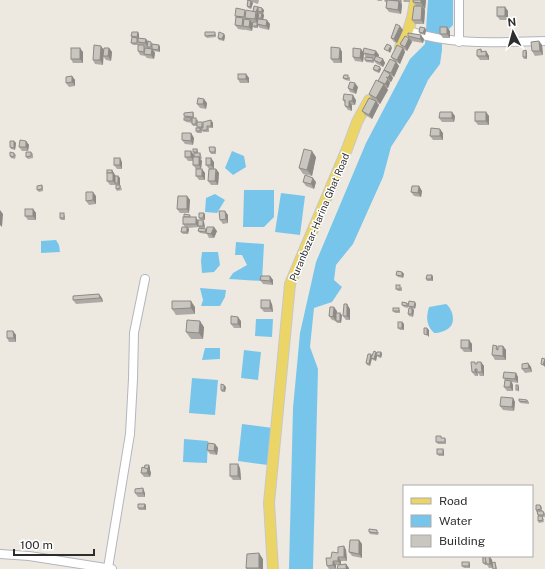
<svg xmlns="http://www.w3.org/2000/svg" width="545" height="569" font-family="'Public Sans',sans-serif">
<rect width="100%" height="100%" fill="#eee9e0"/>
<g fill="#78c5eb">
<path d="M428 0H453V25L442 36V50L440 64 428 80 413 113 391 147 383 177 353 244 336 265 334 280 342 287 332 302 314 308 310 347 318 369 313 569H289L293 408 300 333 316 262 366 143 410 59 425 44Z"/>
<path d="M232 151 244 156 246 167 233 175 225 168Z"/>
<path d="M244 190H274V217L264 227H243Z"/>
<path d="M281 193 305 196 300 235 275 232Z"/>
<path d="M215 194 225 200 217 213 205 212 206 198Z"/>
<path d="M56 240 59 245 60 252 41 253V241Z"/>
<path d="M236 242 264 244 262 281 229 279 233 273 247 265 242 255H235Z"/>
<path d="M202 252H218L220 265 214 272 202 273 201 261Z"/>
<path d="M200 288 226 290 225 297 220 306H201L203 300Z"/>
<path d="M446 304C452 308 456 321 450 327 446 331 439 333 434 333 426 325 426 317 429 307Z"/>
<path d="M256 319H273L272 337 255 336Z"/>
<path d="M205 348H220V359L202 360Z"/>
<path d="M244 350 261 352 258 380 241 378Z"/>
<path d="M192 378 218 380 215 415 189 413Z"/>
<path d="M242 424 273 428 268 465 238 461Z"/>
<path d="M184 439 208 441 207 463 183 462Z"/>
</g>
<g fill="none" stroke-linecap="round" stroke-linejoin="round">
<defs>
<g id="minor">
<path d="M409 31C453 46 499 42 545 41"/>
<path d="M459 42V0"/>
<path d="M0 554 29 556 112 569"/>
<path d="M108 568 130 434 133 379 134 333 145 279"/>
</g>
<g id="major">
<path d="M400 47C409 30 413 19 415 0"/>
<path d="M273 569 269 503 290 284 347 149 357 122 369 100"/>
</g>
</defs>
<use href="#minor" stroke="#b3b5bf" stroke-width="10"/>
<use href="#major" stroke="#c8c8c8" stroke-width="12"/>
<use href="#minor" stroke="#fff" stroke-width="8"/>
<use href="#major" stroke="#ecd567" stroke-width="10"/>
</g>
<g fill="#ada9a4">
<path d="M246 0H259L258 4 252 2 253 3 251 9 248 8 247 6 248 1Z"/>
<path d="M377 0H382V1H378Z"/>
<path d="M384 0H392L402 2V5L401 14 389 12 386 8V2H385Z"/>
<path d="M403 0H410V2H404Z"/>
<path d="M413 0H426L425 9H424L425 10 424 24H415L412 20 416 6 413 2Z"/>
<path d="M505 7 508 11V20H500L497 16Z"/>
<path d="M258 8 264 10 263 14V13L264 15 263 20 270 24 269 30 260 28 258 26V28H254L253 26 252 31 246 30 245 29V30L238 29 235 25 236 17 235 16 246 11H253Z"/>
<path d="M425 28 426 30 425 35 420 34 419 32Z"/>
<path d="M403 30 397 43 394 42 391 38Z"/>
<path d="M450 31V38H443L440 34Z"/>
<path d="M139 34V38L146 39 148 41 153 44 159 45 160 47V52L153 51 152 49 155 53 154 59 147 58 145 56 140 55 138 51V45H133L131 43 132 38 131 36Z"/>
<path d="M216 34V37L207 38 205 36Z"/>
<path d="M224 34 225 36 224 41 219 40 218 38Z"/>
<path d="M408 36 424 39 423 43 411 41 412 42 407 51 403 49 405 52 400 64 396 62 399 66 394 77 392 76 393 78 391 82H390V83L388 88H387L388 90 380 104 376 102 379 105 372 119 365 115 362 111 372 100 369 94 386 71 384 70 394 61 391 57 402 48 400 44 408 37Z"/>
<path d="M539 41 542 45 543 55 535 56 532 51Z"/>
<path d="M109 48 112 52 111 61 106 60 103 56V65L95 64 93 60 104 50Z"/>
<path d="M340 48 342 52V63H334L331 59Z"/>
<path d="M361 49 363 52 376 51 379 55 378 57 383 59 385 63 383 67 377 64 374 61V63L366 62 365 60 366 57 364 54 363 62 355 61 353 57Z"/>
<path d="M481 49 483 52 486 51 489 56V60H480L477 56Z"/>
<path d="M83 52V63H73L71 59Z"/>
<path d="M527 52V59H524L523 57Z"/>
<path d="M373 69H381L379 73 374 71Z"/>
<path d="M246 74 249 78V83H240L238 79Z"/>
<path d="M72 76 75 80V86L69 87 66 83Z"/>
<path d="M350 77V81L345 80 343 78Z"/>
<path d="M358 87 356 94 350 92 348 88Z"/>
<path d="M343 100H356L355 105H352V111L348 110 345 106V103Z"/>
<path d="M207 103 206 109 200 108 197 104Z"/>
<path d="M193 112 194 114V118L198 120V122H202L203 125 211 120 213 123V128H209V132H203L202 130V133H197L196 131 198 128 197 126H193L192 124V123L186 122 184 120 185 118 184 116Z"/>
<path d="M486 112 489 116V125H478L475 121Z"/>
<path d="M455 116 454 122H442L439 118Z"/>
<path d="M191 133 194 138 193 145 185 144 182 140Z"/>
<path d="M443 133V140H433L430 136Z"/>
<path d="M14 141 16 143 15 150 11 149 10 147Z"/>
<path d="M26 141 29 145 28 151H22L19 147Z"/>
<path d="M215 147 216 149V154H211L210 152Z"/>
<path d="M197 149 198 151V153H200L201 155 202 159H200L202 161 201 169 205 173V180H199L196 176V169L193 165V161H188L185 157 191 151 194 157V153L193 152Z"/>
<path d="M31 152 33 154V158L28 159 26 157Z"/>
<path d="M14 153 16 155 15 159 11 158 10 156Z"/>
<path d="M316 157 312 176 303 174 299 168Z"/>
<path d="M122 162V169H117L114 165Z"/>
<path d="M214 162V169H216L219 173 218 185H211L208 181 209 169 206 165Z"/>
<path d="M112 170 116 176H118L120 178V185L121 187 122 190 117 191 116 189V185H110L107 181Z"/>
<path d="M303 182H316L314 189 306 186Z"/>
<path d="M42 185 43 187V191L39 192 37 190Z"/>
<path d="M419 186 422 191 421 197 414 196 411 192Z"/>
<path d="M96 196V204L89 205 86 201Z"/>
<path d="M187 196 190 200 189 213H180L177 209Z"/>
<path d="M33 209 36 213V220H28L25 216Z"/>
<path d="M204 213 205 215V220H203L204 222 205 228H202L206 230 217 231 214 238H209L207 234 200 233 198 231 199 228V227L188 228 189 229 188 234H183L181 232 185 227 183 224 191 217 198 220H201L199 218Z"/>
<path d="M65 215V220H61L60 218Z"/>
<path d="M228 215V223L223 224 220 220Z"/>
<path d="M402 272 404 274 403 278 398 277 396 275Z"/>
<path d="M432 275 433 277V281H427L426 279Z"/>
<path d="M270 276 273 280V285L263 284 260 280Z"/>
<path d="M402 287V291H398L396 289Z"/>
<path d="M102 298 103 302 76 304 73 300Z"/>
<path d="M407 303 409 304H416L415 309 412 308 414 310 413 317 409 316 408 314 410 308 409 306 408 308 404 307 402 305Z"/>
<path d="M272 304 273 312H264L261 308Z"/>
<path d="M195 307V314L176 315 172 309Z"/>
<path d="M350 309V320H346L343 316Z"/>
<path d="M400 310V313H395L393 311Z"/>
<path d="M337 311V313L342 315 341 323H337L336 321 332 320 329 316Z"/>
<path d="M241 321V328H234L231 324Z"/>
<path d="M402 322 404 324V330H400L398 328Z"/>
<path d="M204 327 203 339H191L186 332Z"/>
<path d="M13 331 16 335V342H9L7 338Z"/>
<path d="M469 340 472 344V352H464L461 348Z"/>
<path d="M503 346 506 350V360H495L492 355 498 347Z"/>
<path d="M381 352 382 354 381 358 378 357 377 356 376 361 373 360 372 359 370 366 367 365 366 363 371 354 372 356 377 353Z"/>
<path d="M481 362 484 366V376H480L478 373V376H475L472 372 476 364Z"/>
<path d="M528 363 531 367 532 372 525 373 522 369Z"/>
<path d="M516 373 518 377V383L512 382 513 385V391H507L504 387 505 380 503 378Z"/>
<path d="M226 387 225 392H222L221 390Z"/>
<path d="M513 398 515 402 514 411 503 410 500 406Z"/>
<path d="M527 400 529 402V404L520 403 519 401Z"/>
<path d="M442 438H445L446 440V444H438L436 442Z"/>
<path d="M215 444 218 448 217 455 210 454 207 450Z"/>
<path d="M444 451V456H439L437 454Z"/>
<path d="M150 467V470L151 473 150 477H144L141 473 144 468Z"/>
<path d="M240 468 241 480H233L230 476Z"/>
<path d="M135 493H145V497H138Z"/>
<path d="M145 504 146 506V510H139L138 508Z"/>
<path d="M540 505 542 507V511L545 513V517H543L544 522 539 523 538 521V516L536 510Z"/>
<path d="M369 532H379L378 535 370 534Z"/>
<path d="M359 540 362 544V558L352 556 349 552Z"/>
<path d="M344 546 346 550 347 561H341V565L346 564 349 569H337L338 565H336V569H329L327 566 331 558 338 553Z"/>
<path d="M482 556H490L492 560 493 563 495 562 496 564 497 569H493V568H489L487 565H485L483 563Z"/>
<path d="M263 559V569H246V568Z"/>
<path d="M470 564V568H464L462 566Z"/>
</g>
<g fill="#8d8a86">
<path d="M421 0H426L425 9 421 3Z"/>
<path d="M251 1 253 3 251 9 250 7Z"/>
<path d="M399 1 402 5 401 14 398 10Z"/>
<path d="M422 6 425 10 424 24 421 20Z"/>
<path d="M258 7 259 9 258 14 259 16 257 24 258 26V28L257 26V23L255 19Z"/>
<path d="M505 7 508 11V20L505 16Z"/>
<path d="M262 8 264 10 263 14 262 12Z"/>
<path d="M262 13 264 15 263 20 261 18Z"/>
<path d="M250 20 253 24 252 31 249 27Z"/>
<path d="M267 20 270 24 269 30 266 26Z"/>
<path d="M400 26 403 30 397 43 394 39Z"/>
<path d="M447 27 450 31V38L447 34Z"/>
<path d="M425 28 426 30 425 35 423 33Z"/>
<path d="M138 32 139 34V39L137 37Z"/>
<path d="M224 34 225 36 224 41 222 39Z"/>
<path d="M421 35 424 39 423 43 420 39Z"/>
<path d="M409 38 412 42 407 51 405 47Z"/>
<path d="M146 39 148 43V47L145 43Z"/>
<path d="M539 41 542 45 543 55 540 51Z"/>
<path d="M159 45 160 47V52L158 50Z"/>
<path d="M101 46 104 50 103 65 100 60Z"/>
<path d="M391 46 392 48 390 53 388 51Z"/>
<path d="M80 48 83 52V63L80 59Z"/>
<path d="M109 48 112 52 111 61 108 56Z"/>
<path d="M340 48 342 52V63L339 59Z"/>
<path d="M403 48 405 52 400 64 397 60Z"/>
<path d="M152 49 155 53 154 59 151 55Z"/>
<path d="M361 49 364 53H363L364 54 363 62 360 58Z"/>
<path d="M526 50 527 52V59L526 57Z"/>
<path d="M376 51 379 55 377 60 374 55Z"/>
<path d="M486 51 489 56V60L486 56Z"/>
<path d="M383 59 385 63 383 67 380 63Z"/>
<path d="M396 62 399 66 394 77 391 73Z"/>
<path d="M380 67 381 69 379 73 378 71Z"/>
<path d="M246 74 249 78V83L246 79Z"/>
<path d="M390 74 393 78 391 82 388 78Z"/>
<path d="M72 76 75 80V86L72 82Z"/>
<path d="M388 79 390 83 388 88 385 84Z"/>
<path d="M355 83 358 87 356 94 353 90Z"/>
<path d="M384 84 388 90 380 104 376 98Z"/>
<path d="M353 95 356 100 355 105 352 101Z"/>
<path d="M204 99 207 103 206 109 203 104Z"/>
<path d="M349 101 352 105V111L349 107Z"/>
<path d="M376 101 379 105 372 119 369 115Z"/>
<path d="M452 112 455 116 454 122 452 118Z"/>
<path d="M486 112 489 116V125L486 121Z"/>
<path d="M211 120 213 123V128L211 126Z"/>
<path d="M440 129 443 133V140L440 136Z"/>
<path d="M191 133 194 138 193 145 191 141Z"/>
<path d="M14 141 16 143 15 150 14 148Z"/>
<path d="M26 141 29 145 28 151 26 147Z"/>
<path d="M191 151 194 155V161L191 157Z"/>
<path d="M312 151 316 157 312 176 307 170Z"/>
<path d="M199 157 202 161 201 169 199 165Z"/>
<path d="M120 158 122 162V169L120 165Z"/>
<path d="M211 158 214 162V169L211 165Z"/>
<path d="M202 169 205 173V180L202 176Z"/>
<path d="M216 169 219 173 218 185 215 181Z"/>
<path d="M112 170 116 177 115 183 113 181Z"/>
<path d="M118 176 120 178V186L118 183Z"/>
<path d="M313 178 316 182 314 189 311 184Z"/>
<path d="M419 186 422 191 421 197 418 193Z"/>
<path d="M93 192 96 196V204L93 200Z"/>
<path d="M187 196 190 200 189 213 187 209Z"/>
<path d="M33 209 36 213V220L33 216Z"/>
<path d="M0 210 3 214 2 227 0 225Z"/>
<path d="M225 211 228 215V223L226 219Z"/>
<path d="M204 213 205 215V220L203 218Z"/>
<path d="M196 217 198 221V226L199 228 196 224Z"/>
<path d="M203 220 204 222 205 228 203 226Z"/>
<path d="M187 227 189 229 188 234 187 232Z"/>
<path d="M214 227 217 231 214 238 211 234Z"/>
<path d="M402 272 404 274 403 278 402 276Z"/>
<path d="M432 275 433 277V281L431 279Z"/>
<path d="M270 276 273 280V285L270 281Z"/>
<path d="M99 294 102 298 103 302 100 298Z"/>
<path d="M270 300 272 304 273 312 270 308Z"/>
<path d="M191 301 195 307V314L191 308Z"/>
<path d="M415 302 416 304 415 309 414 307Z"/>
<path d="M347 304 350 309V320L347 316Z"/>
<path d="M334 307 337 311 336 321 333 317Z"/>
<path d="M412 308 414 310 413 317 412 314Z"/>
<path d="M340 313 342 315 341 323 340 321Z"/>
<path d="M238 317 241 321V328L238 324Z"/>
<path d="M200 321 204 327 203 339 199 333Z"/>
<path d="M402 322 404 324V330L402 328Z"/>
<path d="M427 328 429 330V337L427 335Z"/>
<path d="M13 331 16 335V342L14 338Z"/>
<path d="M469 340 472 344V352L469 348Z"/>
<path d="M503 346 506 350V360L503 356Z"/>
<path d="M376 352 378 354 376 355 377 356 376 361 374 359Z"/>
<path d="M381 352 382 354 381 358 380 356Z"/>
<path d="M371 354 372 357 370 366 369 364Z"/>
<path d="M545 359V367L543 365Z"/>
<path d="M481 362 484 366V376L482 372Z"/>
<path d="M528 363 531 367 532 372 529 368Z"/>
<path d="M475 369 477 373 478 376 475 372Z"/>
<path d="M516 373 518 377V383L515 379Z"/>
<path d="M511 381 513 385V391L510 387Z"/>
<path d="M224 385 226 387 225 392 224 390Z"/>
<path d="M518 385 519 387V392L518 390Z"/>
<path d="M513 398 515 402 514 411 512 407Z"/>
<path d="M215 444 218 448 217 455 214 451Z"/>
<path d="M443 449 444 451V456L443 454Z"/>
<path d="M238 464 240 468 241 480 238 476Z"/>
<path d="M149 465 150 467V470L151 473 150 477 147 473Z"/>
<path d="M143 488 145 493V497L143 493Z"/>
<path d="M145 504 146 506V510L144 508Z"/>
<path d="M359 540 362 544V558L359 554Z"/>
<path d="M344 546 346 550 347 561 344 557Z"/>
<path d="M259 553 263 559V569H260L259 568Z"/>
<path d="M489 556 492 560 493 568 490 564Z"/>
<path d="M338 557 341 561V565L338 561Z"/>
<path d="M333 561 336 565V569L333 565Z"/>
<path d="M469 562 470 564V568L469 566Z"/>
<path d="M346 564 349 568V569H346Z"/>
</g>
<g fill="#c9c5bf" stroke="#8d8a86">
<path d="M248 0 251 1 250 7 247 6Z"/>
<path d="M387 0 399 1 398 10 386 8Z"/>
<path d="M393 0H401V2L399 1Z"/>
<path d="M413 0H421V3L413 2Z"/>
<path d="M254 6 258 7 256 12 253 11Z"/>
<path d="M414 6H422L421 20H412Z"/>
<path d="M258 7 262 8V12L258 11Z"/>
<rect x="497" y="7" width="8" height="9"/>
<path d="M236 8 245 10 244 17 235 16Z"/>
<path d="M246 10 256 12 255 19 245 18Z"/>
<path d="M259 13H262L261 18H258Z"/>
<path d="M236 17 243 18 242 26 235 25Z"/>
<path d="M244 19 250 20 249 27 243 26Z"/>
<path d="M258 19 267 20 266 26 257 24Z"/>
<path d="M253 22H257V26H252Z"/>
<path d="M396 24 400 26 394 39 391 38Z"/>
<path d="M420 27 425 28 423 33 419 32Z"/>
<rect x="440" y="27" width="7" height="7"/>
<path d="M132 32H138L137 37 131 36Z"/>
<path d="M205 32H215V35L205 36Z"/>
<path d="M219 32 224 34 222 39 218 38Z"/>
<path d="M408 33 421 35 420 39 408 36Z"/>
<path d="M405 36 409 38 405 47 400 44Z"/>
<path d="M132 37 137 38V43H131Z"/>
<path d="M138 38 146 39 145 43 138 42Z"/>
<path d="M148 41 151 42V47H147Z"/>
<path d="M539 41 540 51H532L531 42Z"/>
<path d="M152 44 159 45 158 50 152 49Z"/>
<path d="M387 44 391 46 388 51 384 49Z"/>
<path d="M94 45 101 46 100 60H93Z"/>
<path d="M138 45H144V52L138 51Z"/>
<path d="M397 45 403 48 397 60 391 57Z"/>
<path d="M331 47 340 48 339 59H331Z"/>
<rect x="71" y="48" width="9" height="11"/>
<path d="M104 48H109L108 56H103Z"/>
<path d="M145 48 152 49 151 55 144 54Z"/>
<path d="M353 48 361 49 360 58 353 57Z"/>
<path d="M364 48 376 51 374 55 363 53Z"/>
<path d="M481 49V52L486 51V56H477V50Z"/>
<path d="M526 50V57H523V51Z"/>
<path d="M376 56 383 59 380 63 374 60Z"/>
<path d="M365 57 373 58V61L365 60Z"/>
<path d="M390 59 396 62 391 73 384 70Z"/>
<path d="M375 65 380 67 378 71 373 69Z"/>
<path d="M384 70 390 74 388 78 386 77 388 79 385 84 378 81Z"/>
<rect x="238" y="74" width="8" height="5"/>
<path d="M344 75H348V79L343 78Z"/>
<path d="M72 76V82L66 83V77Z"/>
<path d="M376 80 384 84 376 98 369 94Z"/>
<path d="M350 82 355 83 353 90 348 88Z"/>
<path d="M344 94 353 95 352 101H349V107L345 106V100H343Z"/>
<path d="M198 98 204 99 203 104H197Z"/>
<path d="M369 98 376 101 369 115 362 111Z"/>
<path d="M193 112V117L184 116V113Z"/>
<path d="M440 112H452V118H439Z"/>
<rect x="475" y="112" width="11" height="9"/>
<rect x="184" y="118" width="7" height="2"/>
<rect x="192" y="118" width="4" height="6"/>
<path d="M211 120V126H207V130H201V128H203V122Z"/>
<rect x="197" y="122" width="5" height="5"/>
<rect x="196" y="128" width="4" height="3"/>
<path d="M431 128 440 129V136H430Z"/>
<path d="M182 133H191V141L182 140Z"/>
<path d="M20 140 26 141V147H19Z"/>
<path d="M10 141H14V148L10 147Z"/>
<path d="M209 147H215V152H210Z"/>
<rect x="193" y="149" width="4" height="3"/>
<path d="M304 149 312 151 307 170 299 168Z"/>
<rect x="185" y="151" width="6" height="6"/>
<path d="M10 152 14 153V157L10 156Z"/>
<path d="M26 152H31V156L26 157Z"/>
<rect x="194" y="153" width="6" height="4"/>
<rect x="193" y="157" width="6" height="8"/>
<rect x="114" y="158" width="6" height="7"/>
<rect x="206" y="158" width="5" height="7"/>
<rect x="196" y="169" width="6" height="7"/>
<path d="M209 169H216L215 181H208Z"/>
<rect x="107" y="170" width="5" height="3"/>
<rect x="107" y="173" width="6" height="8"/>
<path d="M305 175 313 178 311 184 303 182Z"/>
<rect x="115" y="176" width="3" height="7"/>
<path d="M42 185V189L37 190V186Z"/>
<path d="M116 185H120V188L116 189Z"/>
<path d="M412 186H419L418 193 411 192Z"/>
<path d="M86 192H93V200L86 201Z"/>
<path d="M178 196H187V209H177Z"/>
<rect x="25" y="209" width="8" height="7"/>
<path d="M219 211H225L226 219 220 220Z"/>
<rect x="60" y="213" width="4" height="5"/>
<path d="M199 213H204L203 218H199Z"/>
<path d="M184 214 190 215V217H184Z"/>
<rect x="183" y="217" width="13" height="7"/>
<rect x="198" y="220" width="5" height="6"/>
<path d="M182 227H187V232H181Z"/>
<path d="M207 227H214L211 234 206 233Z"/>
<path d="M199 228 206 229 205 232 198 231Z"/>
<path d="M397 271 402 272V276L396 275Z"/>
<path d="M427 275H432L431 279H426Z"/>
<path d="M261 276H270V281L260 280Z"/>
<rect x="396" y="285" width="4" height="4"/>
<path d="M99 294 100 298 73 300V296Z"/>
<rect x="261" y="300" width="9" height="8"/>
<path d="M172 301H191V308L172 309Z"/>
<path d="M409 301 415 302 414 307 408 306Z"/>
<path d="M402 302 407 303V306L402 305Z"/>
<path d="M344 304H347V316H343Z"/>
<path d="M330 307H334L333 317 329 316Z"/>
<rect x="393" y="308" width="6" height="3"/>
<path d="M409 308H412V314H408Z"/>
<rect x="336" y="313" width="4" height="8"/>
<path d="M231 316 238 317V324H231Z"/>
<path d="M187 320 200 321 199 333 186 332Z"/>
<rect x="398" y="322" width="4" height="6"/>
<path d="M424 328H427V335L424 334Z"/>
<path d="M7 331H13L14 338H7Z"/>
<rect x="461" y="340" width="8" height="8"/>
<path d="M493 345 497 346 496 349 498 350V346H503V356L492 355Z"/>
<path d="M374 351 376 352 374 359 371 358Z"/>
<path d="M377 352H381L380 356 376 355Z"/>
<path d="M368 354H371L369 364 366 363Z"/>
<path d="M542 358 545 359 543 365 541 364Z"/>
<path d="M471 362H475V364H477V362H481L482 372H477V369H475V372H472Z"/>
<path d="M528 363 529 368 522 369V364Z"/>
<path d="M504 372 516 373 515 379 503 378Z"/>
<path d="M505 380 511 381 510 387H504Z"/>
<path d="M221 384 224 385V390H221Z"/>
<rect x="516" y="385" width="2" height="5"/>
<path d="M501 397 513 398 512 407 500 406Z"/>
<path d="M519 399 527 400V402L519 401Z"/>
<path d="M436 436H441V438H445V442H436Z"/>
<path d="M208 443 215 444 214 451 207 450Z"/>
<rect x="437" y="449" width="6" height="5"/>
<rect x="230" y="464" width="8" height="12"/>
<path d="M145 465H149L148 469 144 468Z"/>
<path d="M142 467 148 469 147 473H141Z"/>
<path d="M143 488V493H135V489Z"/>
<path d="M138 504H145L144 508H138Z"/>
<path d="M536 505H540L541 509 536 510Z"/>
<path d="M537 511H543L544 515H538Z"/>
<path d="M538 516H542L543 520 538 521Z"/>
<path d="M369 529 377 530V533L369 532Z"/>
<path d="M350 540H359V554L349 552Z"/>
<path d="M344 546V557H338V561H333V565L327 566 326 558H331L332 552 338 553V547Z"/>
<path d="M259 553V568H246L247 554Z"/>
<path d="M485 556H489L490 564H486Z"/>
<path d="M483 557H485L486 563H483Z"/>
<rect x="462" y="562" width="7" height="4"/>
<path d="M495 562 496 569H493L492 563Z"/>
<path d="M346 564V569H337L338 565Z"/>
</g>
<g text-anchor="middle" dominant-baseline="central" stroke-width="3" stroke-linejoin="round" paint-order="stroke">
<g font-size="10" fill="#2d2d2d" stroke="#fff">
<text transform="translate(319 217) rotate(-67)">Puranbazar-Harina Ghat Road</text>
</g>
</g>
<rect x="403" y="485" width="130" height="72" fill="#ffffff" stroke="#ababab"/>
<rect x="411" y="498" width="20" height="6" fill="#ecd567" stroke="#ababab"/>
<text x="439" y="505" font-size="12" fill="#2d2d2d">Road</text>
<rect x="411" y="515" width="20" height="12" fill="#78c5eb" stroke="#ababab"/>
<text x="439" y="525" font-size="12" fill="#2d2d2d">Water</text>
<rect x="411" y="535" width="20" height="12" fill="#c9c5bf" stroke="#ababab"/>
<text x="439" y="545" font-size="12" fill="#2d2d2d">Building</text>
<g transform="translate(513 32) rotate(354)" stroke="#ffffff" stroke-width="3" paint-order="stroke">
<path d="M0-3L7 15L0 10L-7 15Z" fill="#2d2d2d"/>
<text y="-6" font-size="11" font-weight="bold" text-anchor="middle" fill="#2d2d2d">N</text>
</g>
<path d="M14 549v6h80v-6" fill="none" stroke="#2d2d2d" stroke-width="2"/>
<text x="20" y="549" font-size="12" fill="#2d2d2d" stroke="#ffffff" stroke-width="3" paint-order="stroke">100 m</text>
</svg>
